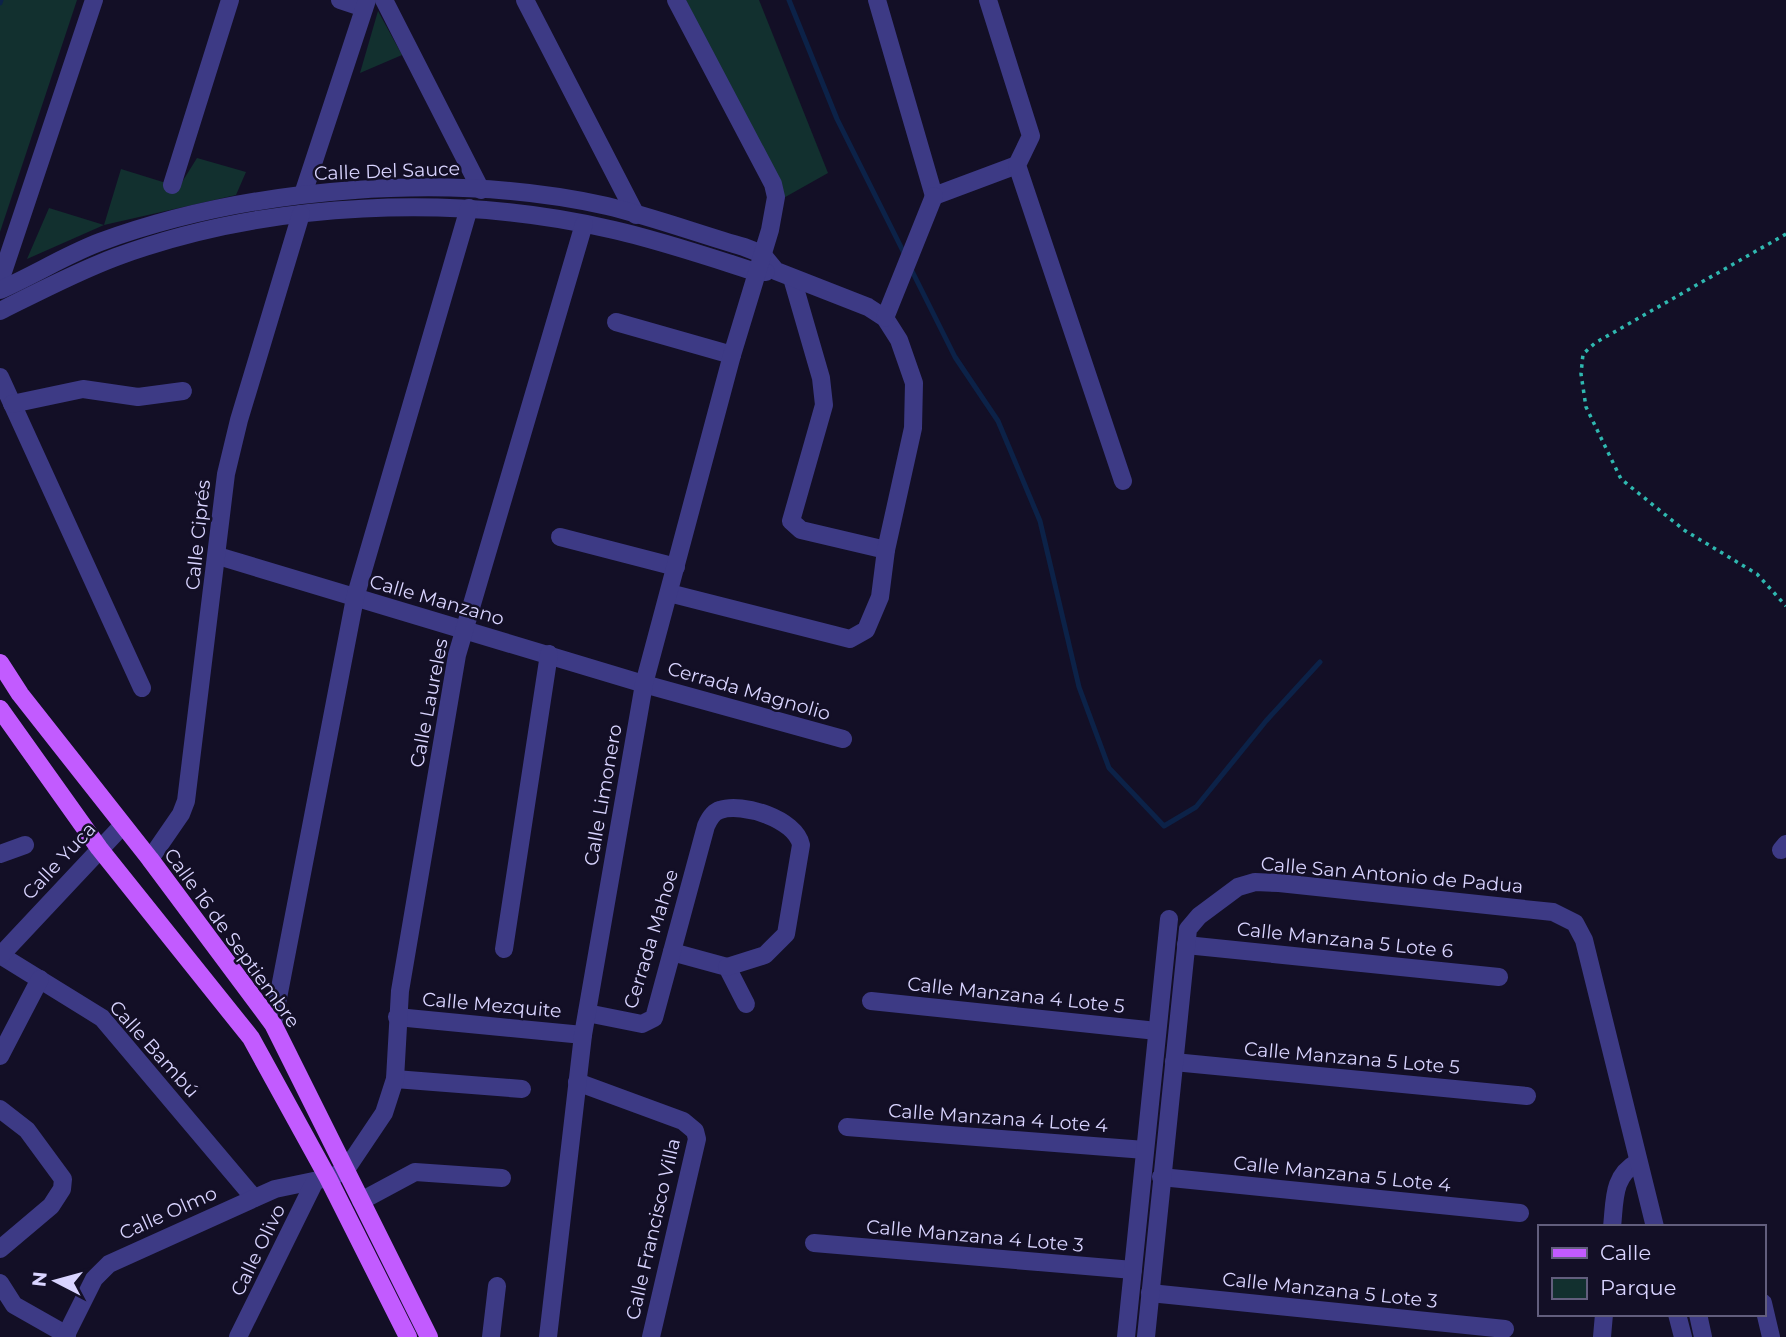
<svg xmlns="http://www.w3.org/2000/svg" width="1786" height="1337" font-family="Montserrat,sans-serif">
<rect width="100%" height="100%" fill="#130f26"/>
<g fill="#12302f">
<path d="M0 0H77L0 232Z"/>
<path d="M686 0H759L828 173 780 200Z"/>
<path d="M378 11 402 55 360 73Z"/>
<path d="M197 158 246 172 236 195 104 225 27 259 49 208 104 225 121 169 179 187Z"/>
</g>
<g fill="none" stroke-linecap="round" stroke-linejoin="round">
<g stroke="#0c2248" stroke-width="5">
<path d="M789 0 837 119 905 255"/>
<path d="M0 3 1 0"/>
<path d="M910 267 955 357 998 421 1040 521 1079 687 1109 768 1164 826 1196 807 1266 721 1320 662"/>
</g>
<path stroke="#2fb8b0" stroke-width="3.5" stroke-dasharray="3.5 5" stroke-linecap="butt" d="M1786 234 1595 343 1583 354 1581 374 1586 407 1621 479 1684 530 1757 574 1786 606"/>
<g stroke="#3d3a85" stroke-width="18">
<path d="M340 0 364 8"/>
<path d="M384 0 481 190"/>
<path d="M525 0 636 215"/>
<path d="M877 0 934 196 1017 165"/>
<path d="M988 0 1031 136 1017 165 1123 481"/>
<path d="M172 185 230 0"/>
<path d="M303 194 367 0"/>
<path d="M792 278 821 378 824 405 791 521 801 530 886 550"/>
<path d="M0 281 94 0"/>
<path d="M0 290C34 275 66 255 100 242 250 187 451 171 607 206 653 217 699 234 744 247L762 254 776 271 868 307 885 318 899 340 914 383 913 428 886 550 880 597 866 630 850 639 669 593"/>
<path d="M0 311C38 292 76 272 116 257 267 201 457 193 614 230 662 241 709 257 756 272H766"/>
<path d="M885 318 934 196"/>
<path d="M616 322 732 355"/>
<path d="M0 377 142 688"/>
<path d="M12 404 83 389 138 397 183 391"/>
<path d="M560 537 676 567"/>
<path d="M218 556 644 684 843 739"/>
<path d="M1781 850 1786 844"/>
<path d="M0 854 25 845"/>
<path d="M150 859 181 814 186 801 226 474 239 420 301 214"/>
<path d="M1186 945 1499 977"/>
<path d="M504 949 549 654"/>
<path d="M672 952 727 967 746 1004"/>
<path d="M0 955 102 1018 254 1198"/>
<path d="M0 956 122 826"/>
<path d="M871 1001 1157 1031"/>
<path d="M587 1013 642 1024 654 1018 706 826C709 819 713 812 720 810 742 802 796 819 801 845L786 934 765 955 727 967"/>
<path d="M397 1017 583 1035"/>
<path d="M273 1024 355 598 469 208"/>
<path d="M0 1056 40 979"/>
<path d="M1174 1062 1527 1096"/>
<path d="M395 1079 522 1089"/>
<path d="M577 1082 683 1121 695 1131 697 1139 651 1337"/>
<path d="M0 1109 27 1130 63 1179 62 1189 51 1206 0 1249"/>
<path d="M847 1127 1145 1150"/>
<path d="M1161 1177 1520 1213"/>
<path d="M361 1201 415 1172 502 1178"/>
<path d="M1612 1227C1615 1200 1612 1176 1638 1162"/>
<path d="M814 1243 1133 1270"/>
<path d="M0 1283 14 1305 67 1335"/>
<path d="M1150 1293 1505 1329"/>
<path d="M1763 1303 1771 1337"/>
<path d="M1677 1314 1683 1337"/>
<path d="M1698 1314 1703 1337"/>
<path d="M65 1337 94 1279 109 1264 275 1189 328 1178 345 1171 384 1113 395 1079 400 991 457 655 584 224"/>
<path d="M238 1337 315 1181"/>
<path d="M491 1337 497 1286"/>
<path d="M548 1337 583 1035 644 684 732 355 770 230 776 197 773 184 676 0"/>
<path d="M1126 1337 1169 919"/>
<path d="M1146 1337 1188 929 1199 916 1238 887 1255 882 1279 883 1553 912 1575 923 1584 940 1655 1227"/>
<path d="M1602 1337 1604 1314"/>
</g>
<g stroke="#c25bff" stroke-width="18">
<path d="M0 663 20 694 150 859 273 1024 429 1337"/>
<path d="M0 709 99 848 251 1038 328 1178 408 1337"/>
</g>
</g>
<g text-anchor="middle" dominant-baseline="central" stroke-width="5" stroke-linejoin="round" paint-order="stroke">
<g font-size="19" fill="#d9d4ff" stroke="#130f26">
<text transform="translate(387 171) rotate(-2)">Calle Del Sauce</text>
<text transform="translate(198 535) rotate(-84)">Calle Ciprés</text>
<text transform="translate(437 600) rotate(16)">Calle Manzano</text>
<text transform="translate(749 691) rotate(16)">Cerrada Magnolio</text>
<text transform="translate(429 703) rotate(-79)">Calle Laureles</text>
<text transform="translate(603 795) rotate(-80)">Calle Limonero</text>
<text transform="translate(59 861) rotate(-47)">Calle Yuca</text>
<text transform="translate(1392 875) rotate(5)">Calle San Antonio de Padua</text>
<text transform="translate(232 938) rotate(54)">Calle 16 de Septiembre</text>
<text transform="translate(651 939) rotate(-73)">Cerrada Mahoe</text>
<text transform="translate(1345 940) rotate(6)">Calle Manzana 5 Lote 6</text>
<text transform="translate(1016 995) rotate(6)">Calle Manzana 4 Lote 5</text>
<text transform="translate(492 1005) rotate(5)">Calle Mezquite</text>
<text transform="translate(154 1049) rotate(48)">Calle Bambú</text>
<text transform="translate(1352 1058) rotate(5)">Calle Manzana 5 Lote 5</text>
<text transform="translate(998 1118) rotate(4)">Calle Manzana 4 Lote 4</text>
<text transform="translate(1342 1174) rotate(6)">Calle Manzana 5 Lote 4</text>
<text transform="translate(168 1213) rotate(-24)">Calle Olmo</text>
<text transform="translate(653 1229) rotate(-77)">Calle Francisco Villa</text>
<text transform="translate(975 1236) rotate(5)">Calle Manzana 4 Lote 3</text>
<text transform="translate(258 1250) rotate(-64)">Calle Olivo</text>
<text transform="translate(1330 1290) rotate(6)">Calle Manzana 5 Lote 3</text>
</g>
</g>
<rect x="1538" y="1225" width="228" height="91" fill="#130f26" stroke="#625e7d" stroke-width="2"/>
<rect x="1552" y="1248" width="35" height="10" fill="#c25bff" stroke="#625e7d" stroke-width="2"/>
<text x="1600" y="1260" font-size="21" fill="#d9d4ff">Calle</text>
<rect x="1552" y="1278" width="35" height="21" fill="#12302f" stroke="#625e7d" stroke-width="2"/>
<text x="1600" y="1295" font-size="21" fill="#d9d4ff">Parque</text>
<g transform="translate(56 1281) rotate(276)" stroke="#130f26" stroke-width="5" paint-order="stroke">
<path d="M0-5L12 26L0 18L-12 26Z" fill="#d9d4ff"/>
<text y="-10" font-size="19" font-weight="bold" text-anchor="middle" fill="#d9d4ff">N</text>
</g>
</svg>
